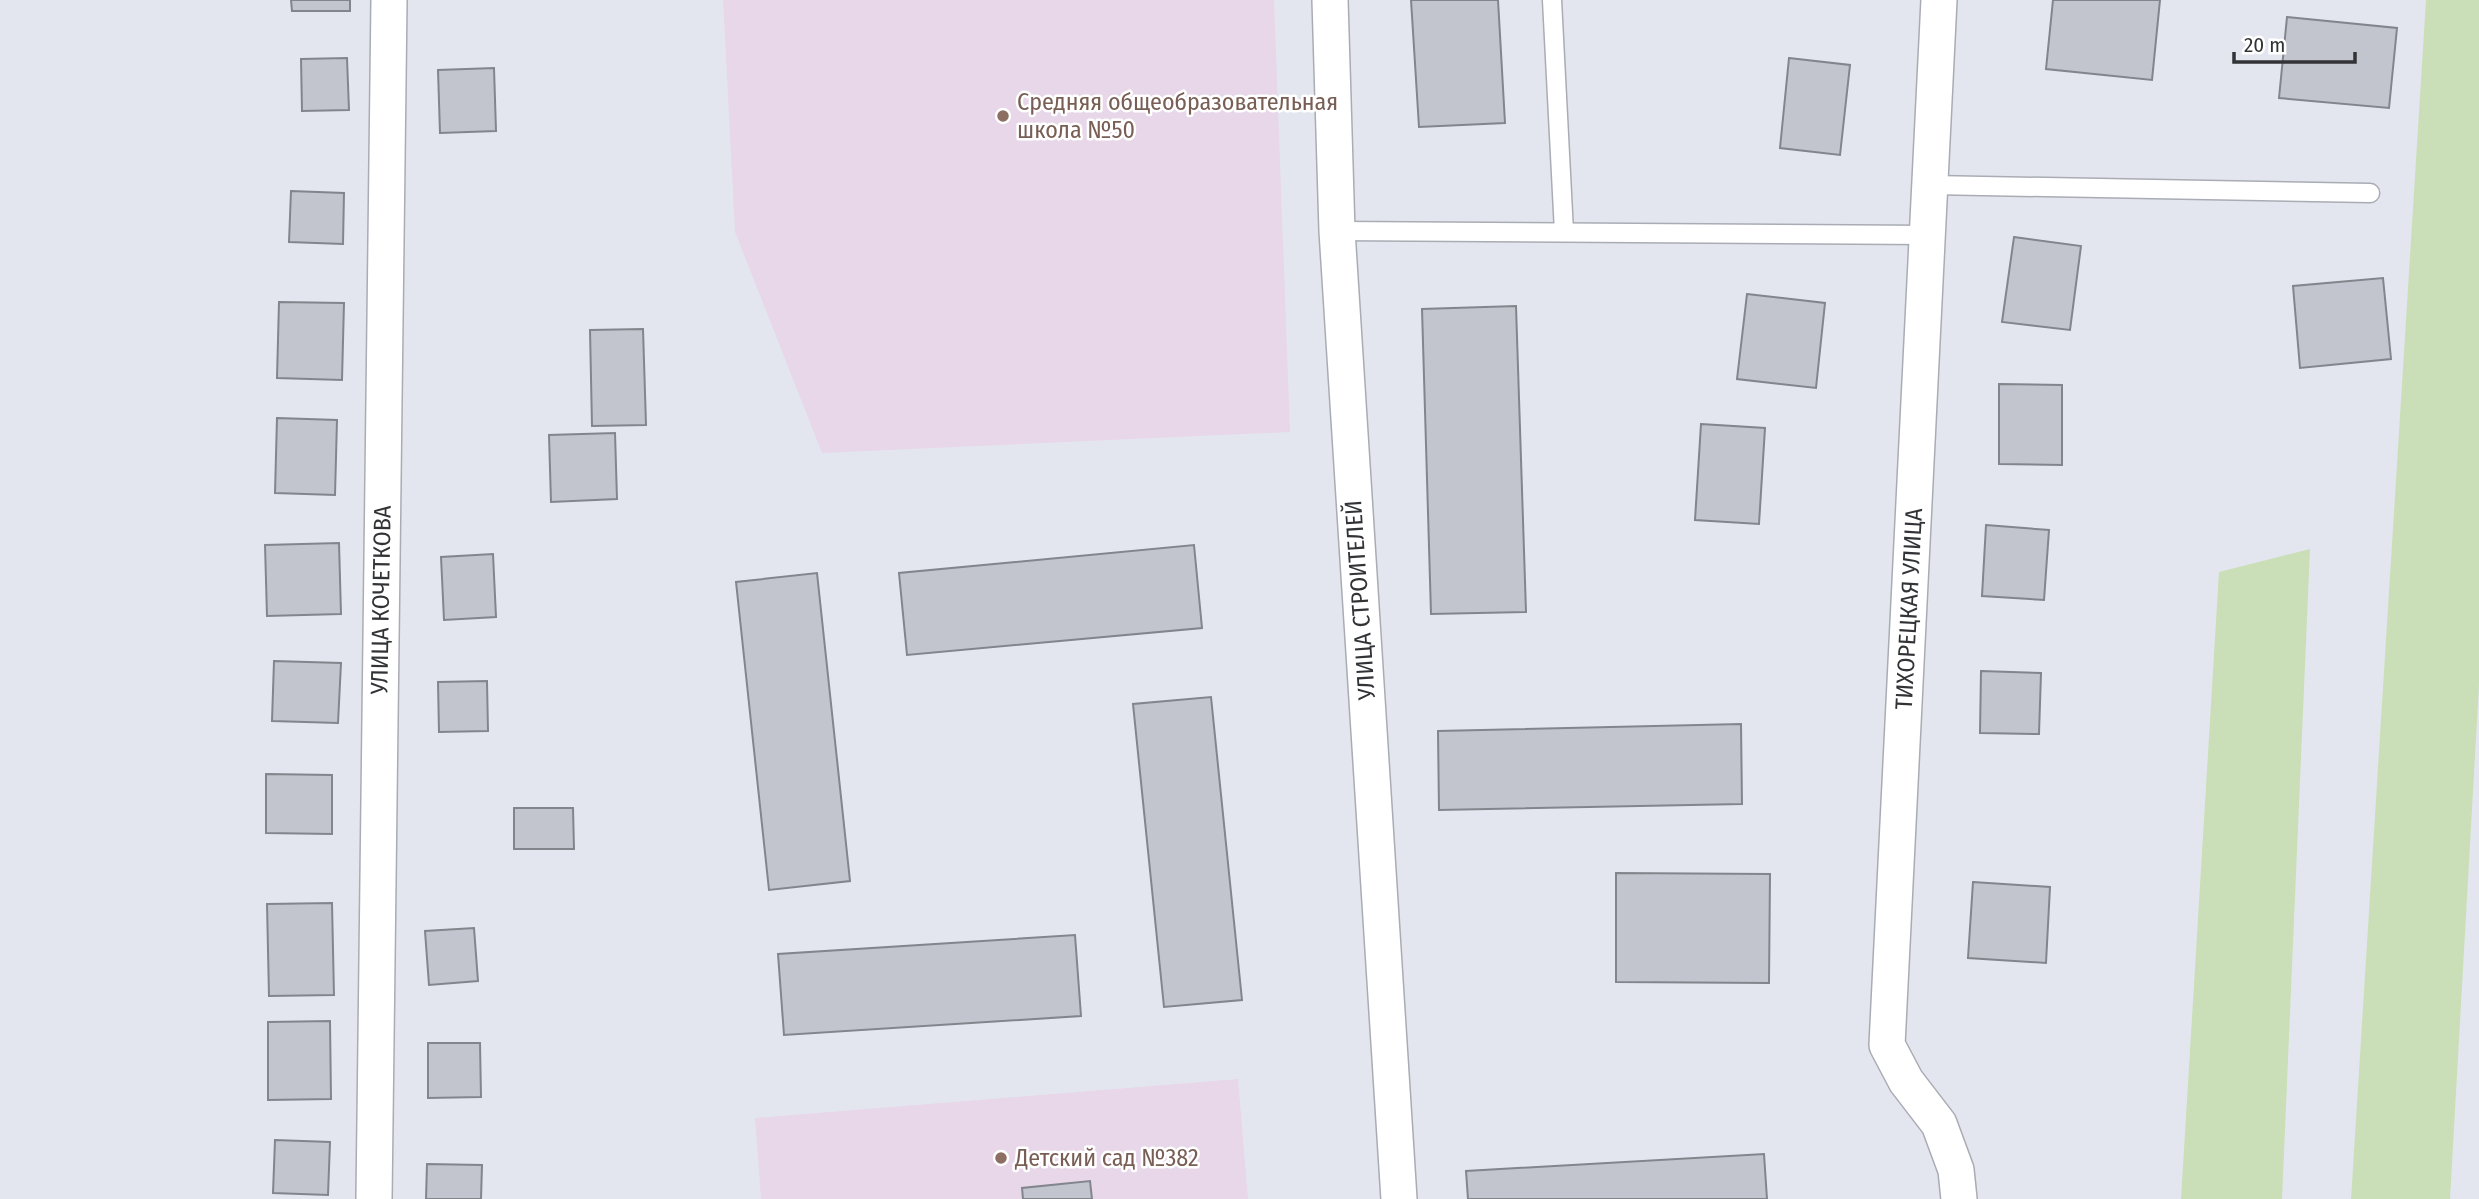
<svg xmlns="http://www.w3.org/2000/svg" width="2479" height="1199" font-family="'Fira Sans Condensed',sans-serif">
<rect width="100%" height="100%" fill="#e4e6ef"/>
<g fill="#e7d7e9">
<path d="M723 0H1274L1290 432 822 453 735 232Z"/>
<path d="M1238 1079 1248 1199H761L755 1118Z"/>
</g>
<g fill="#cadfb8">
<path d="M2426 0H2479V685L2450 1199H2351Z"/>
<path d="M2310 549 2282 1199H2181L2219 572Z"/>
</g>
<g fill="#c2c5cd" stroke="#83858d" stroke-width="2">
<path d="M291 0H350V11H292Z"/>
<path d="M1411 0H1498L1505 123 1419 127Z"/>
<path d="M2053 0H2160L2152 80 2046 69Z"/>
<path d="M2287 17 2397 28 2389 108 2279 98Z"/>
<path d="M347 58 349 110 302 111 301 59Z"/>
<path d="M1789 58 1850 65 1840 155 1780 148Z"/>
<path d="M494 68 496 131 440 133 438 70Z"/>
<path d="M291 191 344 193 343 244 289 242Z"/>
<path d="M2014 237 2081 246 2070 330 2002 322Z"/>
<path d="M2383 278 2391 359 2300 368 2293 286Z"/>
<path d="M1747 294 1825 303 1816 388 1737 379Z"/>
<path d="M279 302 344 303 342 380 277 378Z"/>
<path d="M1516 306 1526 612 1431 614 1422 309Z"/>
<path d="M643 329 646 425 592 426 590 330Z"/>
<path d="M1999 384 2062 385V465L1999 464Z"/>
<path d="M277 418 337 420 335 495 275 493Z"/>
<path d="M1701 424 1765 428 1759 524 1695 520Z"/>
<path d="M615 433 617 499 551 502 549 435Z"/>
<path d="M1986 525 2049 530 2044 600 1982 596Z"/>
<path d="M339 543 341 614 267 616 265 545Z"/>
<path d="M1194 545 1202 628 907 655 899 573Z"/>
<path d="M493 554 496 617 444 620 441 557Z"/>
<path d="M817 573 850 881 769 890 736 582Z"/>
<path d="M274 661 341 663 338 723 272 721Z"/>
<path d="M1981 671 2041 673 2039 734 1980 733Z"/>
<path d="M487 681 488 731 439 732 438 682Z"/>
<path d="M1211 697 1242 1000 1164 1007 1133 704Z"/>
<path d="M1741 724 1742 804 1439 810 1438 731Z"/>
<path d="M266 774 332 775V834L266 833Z"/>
<path d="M514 808H573L574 849H514Z"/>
<path d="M1616 873 1770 874 1769 983 1616 982Z"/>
<path d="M1973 882 2050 887 2046 963 1968 958Z"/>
<path d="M332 903 334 995 269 996 267 904Z"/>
<path d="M474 928 478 981 429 985 425 931Z"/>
<path d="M1075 935 1081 1016 784 1035 778 954Z"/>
<path d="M330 1021 331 1099 268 1100V1022Z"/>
<path d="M428 1043H480L481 1097 428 1098Z"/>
<path d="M275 1140 330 1142 328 1195 273 1193Z"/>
<path d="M1764 1154 1767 1199H1468L1466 1171Z"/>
<path d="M427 1164 482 1165 481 1199H426Z"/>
<path d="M1090 1181 1092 1199H1023L1022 1188Z"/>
</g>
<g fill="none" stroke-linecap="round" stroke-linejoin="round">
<defs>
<g id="lane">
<path d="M1552 0 1564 232"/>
<path d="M1931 185 2370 193"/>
<path d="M1337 231 1928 235"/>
</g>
<g id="street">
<path d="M1330 0 1337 231 1399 1199"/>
<path d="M1939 0 1887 1045 1906 1081 1939 1124 1956 1170 1959 1199"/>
<path d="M374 1199 389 0"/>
</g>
</defs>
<use href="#lane" stroke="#a9acb4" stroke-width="21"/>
<use href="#street" stroke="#a9acb4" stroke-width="38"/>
<use href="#lane" stroke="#fff" stroke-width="18"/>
<use href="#street" stroke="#fff" stroke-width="35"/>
</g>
<g fill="#8d6e63" stroke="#fff" stroke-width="2.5">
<circle cx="1003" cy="116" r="7"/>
<circle cx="1001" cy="1158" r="7"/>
</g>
<g text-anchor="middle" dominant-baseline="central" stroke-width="5" stroke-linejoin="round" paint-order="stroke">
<g font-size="24" fill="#785e54" stroke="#fff" text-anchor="start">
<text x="1017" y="102">Средняя общеобразовательная<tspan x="1017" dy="28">школа №50</tspan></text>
<text x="1015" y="1158">Детский сад №382</text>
</g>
<g font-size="24" fill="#323336" stroke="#fff">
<text transform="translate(381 600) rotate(-89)">УЛИЦА КОЧЕТКОВА</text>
<text transform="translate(1360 600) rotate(-94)">УЛИЦА СТРОИТЕЛЕЙ</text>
<text transform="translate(1909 609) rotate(-87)">ТИХОРЕЦКАЯ УЛИЦА</text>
</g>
</g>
<path d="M2234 52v10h121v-10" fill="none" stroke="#323336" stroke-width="3.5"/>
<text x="2244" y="52" font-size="21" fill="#323336" stroke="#ffffff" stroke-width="5" paint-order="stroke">20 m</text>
</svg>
